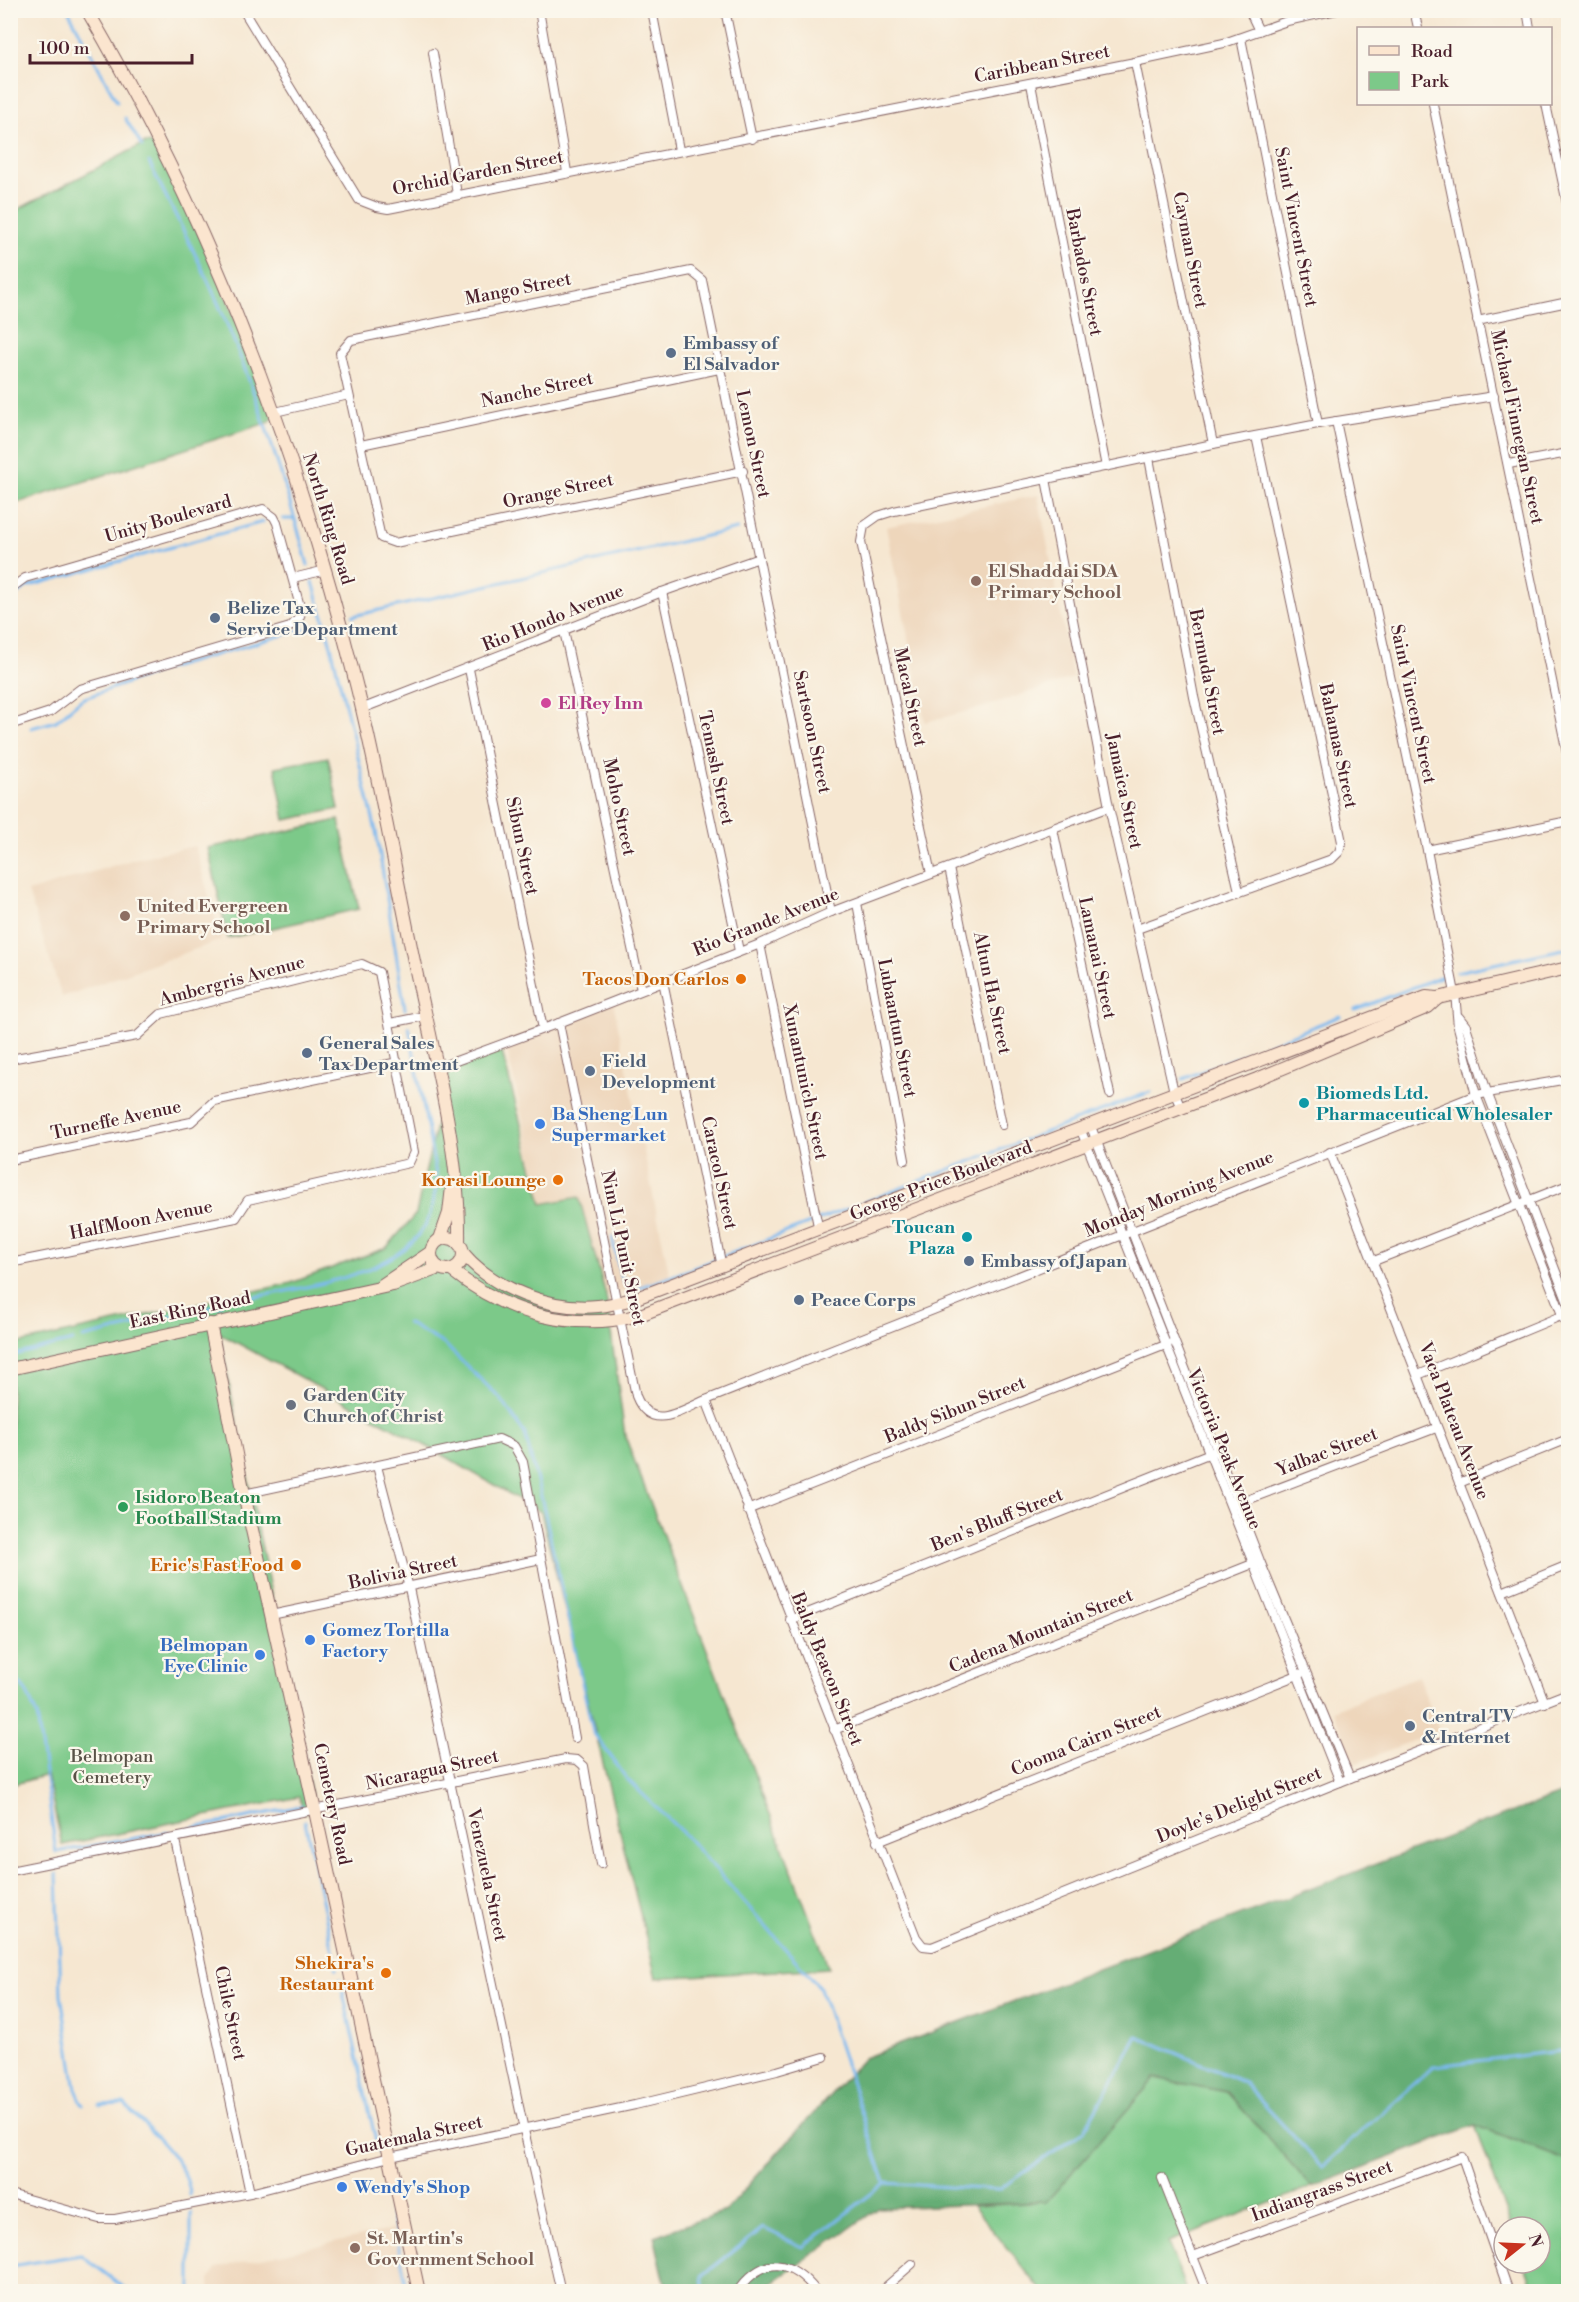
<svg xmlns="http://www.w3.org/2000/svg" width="1579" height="2302" font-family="'Libre Bodoni',serif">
<rect width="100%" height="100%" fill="#fbf7ec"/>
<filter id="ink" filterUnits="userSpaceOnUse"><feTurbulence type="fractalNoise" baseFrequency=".0167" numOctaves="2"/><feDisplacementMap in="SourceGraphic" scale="12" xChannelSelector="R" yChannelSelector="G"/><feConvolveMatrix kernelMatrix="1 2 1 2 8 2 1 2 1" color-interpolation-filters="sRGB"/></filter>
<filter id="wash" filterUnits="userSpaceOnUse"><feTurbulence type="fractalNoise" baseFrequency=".008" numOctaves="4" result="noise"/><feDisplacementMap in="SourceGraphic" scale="24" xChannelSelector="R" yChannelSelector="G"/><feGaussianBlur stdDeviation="1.35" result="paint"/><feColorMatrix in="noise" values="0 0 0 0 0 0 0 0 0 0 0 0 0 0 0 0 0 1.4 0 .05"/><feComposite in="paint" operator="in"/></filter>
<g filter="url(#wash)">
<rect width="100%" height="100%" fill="#f6e7d1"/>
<g fill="#eed6bb">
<path d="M1038 495 1073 678 984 707 925 722 886 527Z"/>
<path d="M195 846 221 940 62 997 28 892 138 858Z"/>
<path d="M613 1001 670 1278 606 1296 579 1197 542 1204 505 1041Z"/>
<path d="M1418 1676 1439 1730 1355 1764 1333 1710Z"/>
<path d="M398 2228 410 2284 377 2292 210 2291 209 2280 217 2268Z"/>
</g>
<g fill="#7cc989" stroke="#63745a" stroke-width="1.5">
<path d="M145 143 162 145 275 412 270 422 11 505V213Z"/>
<path d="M328 757 339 809 285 820 275 767Z"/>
<path d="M339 820 359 909 228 938 208 848Z"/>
<path d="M501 1048 542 1204 579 1197 606 1296 625 1436 829 1968 656 1978 541 1512 430 1448 219 1333 314 1809 304 1813 299 1797 62 1845 47 1775 11 1785V1345L291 1283 386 1248 416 1214 448 1072Z"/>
<path d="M1155 2078 1227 2092 1312 2187 1168 2242 1186 2291H1042L973 2206 1046 2202Z"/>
<path d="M1475 2125 1568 2160V2291H1534L1524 2263H1540V2227H1511Z"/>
</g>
<path fill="#65ad75" stroke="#586650" stroke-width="1.5" d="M1568 1791V2160L1475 2125 1312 2187 1227 2092 1155 2078 1046 2202 879 2208 760 2291H667L654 2236 725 2211 864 2058Z"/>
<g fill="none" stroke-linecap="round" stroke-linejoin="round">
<g stroke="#7cb9ef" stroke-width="3">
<path d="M68 10 117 102"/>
<path d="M125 118 142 146"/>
<path d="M149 162C173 212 200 260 221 310 257 393 284 479 308 565"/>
<path d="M283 519H295"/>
<path d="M313 582 329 638 376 831 405 1009"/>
<path d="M10 600 26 587 263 522"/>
<path d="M353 616 737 529"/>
<path d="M31 728 56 721 82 699 163 670 325 623"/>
<path d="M10 735H13"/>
<path d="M1456 972 1568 948"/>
<path d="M1355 1010 1445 975"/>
<path d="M1183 1079 1340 1016"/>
<path d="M612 1237 620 1273 625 1283 637 1288 665 1279 1150 1092"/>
<path d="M240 1300C295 1288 388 1280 423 1229 432 1216 435 1196 437 1180L409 1027"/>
<path d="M407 1323 444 1344 501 1399 525 1434 542 1500 593 1732 627 1779 686 1836 820 1988 885 2183"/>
<path d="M83 1338 221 1305"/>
<path d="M10 1356 73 1341"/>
<path d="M10 1672 26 1691 37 1715 56 1852 170 1832"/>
<path d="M305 1821 337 1969"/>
<path d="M179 1831 302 1806"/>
<path d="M57 1874 61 1995 76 2089 83 2105"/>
<path d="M340 1979 378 2151"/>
<path d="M100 2105 124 2104C145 2126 189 2163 190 2195"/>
<path d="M382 2167 408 2292"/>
<path d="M10 2266 81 2255 130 2292"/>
<path d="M191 2292V2213"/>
<path d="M704 2292 702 2276 763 2228 803 2247 885 2183 999 2190 1084 2131 1137 2036 1243 2082 1322 2167 1434 2066 1568 2050"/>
</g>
</g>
</g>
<g filter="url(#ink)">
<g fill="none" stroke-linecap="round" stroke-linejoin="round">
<defs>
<g id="street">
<path d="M243 10 359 200 377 207 388 209 1135 62 1224 43 1287 21 1337 10"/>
<path d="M539 10 567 172"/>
<path d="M652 10 679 150"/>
<path d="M725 10 752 139"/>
<path d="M1249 10 1259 31"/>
<path d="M1414 10 1418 28"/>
<path d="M1527 10 1530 28"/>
<path d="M726 14 741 10"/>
<path d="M1241 38 1318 424"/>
<path d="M433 53 457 194"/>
<path d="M1135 62 1213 444"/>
<path d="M1031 84 1106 467"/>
<path d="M1433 104 1568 758"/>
<path d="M1546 104 1568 208"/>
<path d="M1477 321 1568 302"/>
<path d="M275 412 349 395"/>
<path d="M1336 421 1427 850 1455 993 1458 1027 1476 1095 1568 1330"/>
<path d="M361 445 719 369"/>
<path d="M1149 458 1194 697 1239 891"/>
<path d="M1509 464 1568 453"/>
<path d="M743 471 395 543 381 538 340 353 351 340 691 271 702 280 831 912"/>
<path d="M1046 479 1109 807 1174 1092 1181 1108"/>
<path d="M293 578 326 570"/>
<path d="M10 589 25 578 263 509 274 517 277 523 301 610 300 617 290 627 80 689 50 712 10 725"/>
<path d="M662 592 739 951"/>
<path d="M564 631 641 990"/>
<path d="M469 669 543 1029"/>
<path d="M361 709 662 592 759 558"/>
<path d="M1053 829 1110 1094"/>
<path d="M1427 850 1568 821"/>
<path d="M949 868 1002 1125"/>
<path d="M931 874 861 542 864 526 878 516 894 511 1213 444 1318 424 1494 396"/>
<path d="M857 903 905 1160"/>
<path d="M1137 929 1332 859 1339 852 1342 842 1256 436"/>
<path d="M760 944 818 1226"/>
<path d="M663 981 722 1267"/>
<path d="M1459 1017 1466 1026 1487 1092 1568 1303"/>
<path d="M390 1023 425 1016"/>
<path d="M559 1023 636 1396C651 1433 679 1411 706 1400L1476 1095 1568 1079"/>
<path d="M10 1059 137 1036 161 1014 362 964 379 972 414 1152 409 1163 248 1200 236 1218 10 1263"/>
<path d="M437 1068 559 1023 760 944 831 912 1109 807"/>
<path d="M1090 1124 1260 1561 1350 1778"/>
<path d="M1080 1128 1340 1782"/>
<path d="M1330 1152 1545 1703"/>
<path d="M10 1160 191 1122 214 1101 398 1062"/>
<path d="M1374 1261 1568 1185"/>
<path d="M1418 1375 1568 1313"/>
<path d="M706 1400 916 1937 923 1946 932 1947 1340 1782 1568 1693"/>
<path d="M377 1466 409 1588 524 2130 561 2292"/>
<path d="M1459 1483 1568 1439"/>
<path d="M244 1494 499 1439 514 1446 523 1462 575 1738"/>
<path d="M1234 1505 1436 1428"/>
<path d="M747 1510 1168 1344"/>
<path d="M1502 1592 1568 1565"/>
<path d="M271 1615 541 1559"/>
<path d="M790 1620 1213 1452"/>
<path d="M834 1730 1255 1563"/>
<path d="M175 1840 250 2193"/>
<path d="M877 1842 1300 1674"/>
<path d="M10 1871 566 1759 577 1760 584 1766 601 1864"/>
<path d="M1162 2178 1207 2292"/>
<path d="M10 2194 99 2219H115L250 2193 390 2157 635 2105 777 2071 824 2057"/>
<path d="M1193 2256 1462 2157 1509 2292"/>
<path d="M737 2292C764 2254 791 2259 817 2292"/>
<path d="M880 2292 912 2264"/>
</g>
<g id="secondary">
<path d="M87 10C210 220 296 445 355 680 377 766 392 855 410 942 429 1038 461 1146 459 1244"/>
<circle cx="447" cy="1254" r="16"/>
<path d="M440 1239 449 1213 452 1187"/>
<path d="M463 1253C493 1289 552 1311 598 1306 612 1305 625 1301 639 1297L1426 997 1438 998 1568 968"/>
<path d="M451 1270C506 1314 572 1332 640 1315L1257 1079 1428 1007 1438 998"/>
<path d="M382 1285 431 1252"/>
<path d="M210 1324 244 1494 315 1811 419 2292"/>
<path d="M10 1369 393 1285 439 1268"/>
</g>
</defs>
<use href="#street" stroke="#866565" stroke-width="10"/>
<use href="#secondary" stroke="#866565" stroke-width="14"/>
<use href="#street" stroke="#fff" stroke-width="8"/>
<use href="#secondary" stroke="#fbe5cf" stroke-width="12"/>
</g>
</g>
<g fill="#5c6f8a" stroke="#fbf7ec" stroke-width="2">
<circle cx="671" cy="353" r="6"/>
<circle cx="215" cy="618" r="6"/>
<circle cx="307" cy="1053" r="6"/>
<circle cx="590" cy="1071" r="6"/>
<circle cx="969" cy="1261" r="6"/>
<circle cx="799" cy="1300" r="6"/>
<circle cx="1410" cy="1726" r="6"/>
</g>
<g fill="#8d6e63" stroke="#fbf7ec" stroke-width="2">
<circle cx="976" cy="581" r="6"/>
<circle cx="125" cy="916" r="6"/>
<circle cx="355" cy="2248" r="6"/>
</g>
<circle fill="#d1479c" stroke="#fbf7ec" stroke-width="2" cx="546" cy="703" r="6"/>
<g fill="#e8710a" stroke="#fbf7ec" stroke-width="2">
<circle cx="741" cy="979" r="6"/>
<circle cx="558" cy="1180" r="6"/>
<circle cx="296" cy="1565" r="6"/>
<circle cx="386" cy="1973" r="6"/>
</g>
<g fill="#0f9aa8" stroke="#fbf7ec" stroke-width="2">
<circle cx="1304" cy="1103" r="6"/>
<circle cx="967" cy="1237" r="6"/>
</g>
<g fill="#3f7fe0" stroke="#fbf7ec" stroke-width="2">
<circle cx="540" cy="1124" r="6"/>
<circle cx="310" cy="1640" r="6"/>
<circle cx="260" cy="1655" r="6"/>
<circle cx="342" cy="2187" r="6"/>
</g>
<circle fill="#6b7280" stroke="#fbf7ec" stroke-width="2" cx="291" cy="1405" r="6"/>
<circle fill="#2e9e5b" stroke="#fbf7ec" stroke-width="2" cx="123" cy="1507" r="6"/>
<g text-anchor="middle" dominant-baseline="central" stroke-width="4.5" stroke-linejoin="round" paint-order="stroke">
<g font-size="18" fill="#4a1f2b" stroke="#fbf7ec">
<text transform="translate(1042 64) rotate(-11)">Caribbean Street</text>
<text transform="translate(478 173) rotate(-11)">Orchid Garden Street</text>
<text transform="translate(1296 227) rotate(79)">Saint Vincent Street</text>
<text transform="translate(1190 250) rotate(79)">Cayman Street</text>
<text transform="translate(1084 272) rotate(79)">Barbados Street</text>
<text transform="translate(518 289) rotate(-11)">Mango Street</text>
<text transform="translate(537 390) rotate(-12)">Nanche Street</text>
<text transform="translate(1517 427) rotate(78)">Michael Finnegan Street</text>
<text transform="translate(753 444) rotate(78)">Lemon Street</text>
<text transform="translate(558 491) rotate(-12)">Orange Street</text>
<text transform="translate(168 519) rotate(-16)">Unity Boulevard</text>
<text transform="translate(328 519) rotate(73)">North Ring Road</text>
<text transform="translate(553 618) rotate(-22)">Rio Hondo Avenue</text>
<text transform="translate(1207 672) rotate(79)">Bermuda Street</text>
<text transform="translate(910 697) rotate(78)">Macal Street</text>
<text transform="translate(1413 704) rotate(78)">Saint Vincent Street</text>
<text transform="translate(812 732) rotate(78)">Sartsoon Street</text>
<text transform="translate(1338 746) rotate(78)">Bahamas Street</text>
<text transform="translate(716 768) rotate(78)">Temash Street</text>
<text transform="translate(1124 791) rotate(78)">Jamaica Street</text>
<text transform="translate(619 807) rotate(78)">Moho Street</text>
<text transform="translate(522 846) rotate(78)">Sibun Street</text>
<text transform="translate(766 922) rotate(-22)">Rio Grande Avenue</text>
<text transform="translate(1097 958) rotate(78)">Lamanai Street</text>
<text transform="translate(232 981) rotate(-15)">Ambergris Avenue</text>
<text transform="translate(992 993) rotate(78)">Altun Ha Street</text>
<text transform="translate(897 1028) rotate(79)">Lubaantun Street</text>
<text transform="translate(805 1082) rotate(78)">Xunantunich Street</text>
<text transform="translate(116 1120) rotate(-12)">Turneffe Avenue</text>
<text transform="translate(719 1173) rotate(78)">Caracol Street</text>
<text transform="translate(941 1181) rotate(-21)">George Price Boulevard</text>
<text transform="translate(1179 1194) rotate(-22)">Monday Morning Avenue</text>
<text transform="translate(141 1220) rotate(-11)">HalfMoon Avenue</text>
<text transform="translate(623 1248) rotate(78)">Nim Li Punit Street</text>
<text transform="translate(190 1310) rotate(-12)">East Ring Road</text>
<text transform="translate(955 1410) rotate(-22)">Baldy Sibun Street</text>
<text transform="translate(1454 1421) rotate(69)">Vaca Plateau Avenue</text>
<text transform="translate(1224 1449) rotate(68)">Victoria Peak Avenue</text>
<text transform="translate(1327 1452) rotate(-21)">Yalbac Street</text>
<text transform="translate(997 1520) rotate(-22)">Ben's Bluff Street</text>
<text transform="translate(403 1572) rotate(-12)">Bolivia Street</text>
<text transform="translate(1041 1631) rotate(-22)">Cadena Mountain Street</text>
<text transform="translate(827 1669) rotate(68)">Baldy Beacon Street</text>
<text transform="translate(1086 1741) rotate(-22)">Cooma Cairn Street</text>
<text transform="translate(432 1770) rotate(-12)">Nicaragua Street</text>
<text transform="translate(332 1804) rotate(78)">Cemetery Road</text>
<text transform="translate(1239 1805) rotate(-22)">Doyle's Delight Street</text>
<text transform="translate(487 1875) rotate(78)">Venezuela Street</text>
<text transform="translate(230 2013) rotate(78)">Chile Street</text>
<text transform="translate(414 2136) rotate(-12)">Guatemala Street</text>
<text transform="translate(1322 2191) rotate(-20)">Indiangrass Street</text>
</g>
<g font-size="18" font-weight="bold" fill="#4e5e75" stroke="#fbf7ec" text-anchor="start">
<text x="683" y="343">Embassy of<tspan x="683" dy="21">El Salvador</tspan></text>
<text x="227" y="608">Belize Tax<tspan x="227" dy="21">Service Department</tspan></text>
<text x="319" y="1043">General Sales<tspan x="319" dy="21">Tax Department</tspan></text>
<text x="602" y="1061">Field<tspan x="602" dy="21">Development</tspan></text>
<text x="981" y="1261">Embassy of Japan</text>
<text x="811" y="1300">Peace Corps</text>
<text x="1422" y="1716">Central TV<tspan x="1422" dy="21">&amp; Internet</tspan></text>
</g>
<g font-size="18" font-weight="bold" fill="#785e54" stroke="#fbf7ec" text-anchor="start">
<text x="988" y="571">El Shaddai SDA<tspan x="988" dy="21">Primary School</tspan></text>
<text x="137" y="906">United Evergreen<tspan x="137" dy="21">Primary School</tspan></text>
<text x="367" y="2238">St. Martin's<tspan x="367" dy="21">Government School</tspan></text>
</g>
<g font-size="18" font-weight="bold" fill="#b23c85" stroke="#fbf7ec" text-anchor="start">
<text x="558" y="703">El Rey Inn</text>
</g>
<g font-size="18" font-weight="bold" fill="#c56008" stroke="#fbf7ec" text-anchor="end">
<text x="729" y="979">Tacos Don Carlos</text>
<text x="546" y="1180">Korasi Lounge</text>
<text x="284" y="1565">Eric's Fast Food</text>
<text x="374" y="1963">Shekira's<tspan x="374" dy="21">Restaurant</tspan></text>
</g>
<g font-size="18" font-weight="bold" fill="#0d838f" stroke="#fbf7ec" text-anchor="start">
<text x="1316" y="1093">Biomeds Ltd.<tspan x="1316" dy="21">Pharmaceutical Wholesaler</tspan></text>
<text x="955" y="1227" text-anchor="end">Toucan<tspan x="955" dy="21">Plaza</tspan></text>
</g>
<g font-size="18" font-weight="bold" fill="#366cbe" stroke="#fbf7ec" text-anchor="start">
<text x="552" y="1114">Ba Sheng Lun<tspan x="552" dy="21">Supermarket</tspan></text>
<text x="322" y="1630">Gomez Tortilla<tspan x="322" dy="21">Factory</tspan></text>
<text x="248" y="1645" text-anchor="end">Belmopan<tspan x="248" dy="21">Eye Clinic</tspan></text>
<text x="354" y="2187">Wendy's Shop</text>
</g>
<g font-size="18" font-weight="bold" fill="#5b616d" stroke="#fbf7ec" text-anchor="start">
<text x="303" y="1395">Garden City<tspan x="303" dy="21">Church of Christ</tspan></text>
</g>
<g font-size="18" font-weight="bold" fill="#27864d" stroke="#fbf7ec" text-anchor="start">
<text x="135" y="1497">Isidoro Beaton<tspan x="135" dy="21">Football Stadium</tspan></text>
</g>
<g font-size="18" fill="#595247" stroke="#fbf7ec">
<text x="112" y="1756">Belmopan<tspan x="112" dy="21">Cemetery</tspan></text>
</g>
</g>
<rect width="1579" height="2302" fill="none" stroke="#fbf7ec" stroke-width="36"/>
<rect x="1357" y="27" width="195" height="78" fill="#fbf7ec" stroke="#b4a19f" stroke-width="1.5"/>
<rect x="1369" y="46" width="30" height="9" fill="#fbe5cf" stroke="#b4a19f" stroke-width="1.5"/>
<text x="1411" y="57" font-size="18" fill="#4a1f2b">Road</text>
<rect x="1369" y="72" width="30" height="18" fill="#7cc989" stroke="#b4a19f" stroke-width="1.5"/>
<text x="1411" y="87" font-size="18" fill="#4a1f2b">Park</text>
<g transform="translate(1522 2245) rotate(72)"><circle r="28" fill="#fbf7ec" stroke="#b4a19f" stroke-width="1.5"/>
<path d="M0-4.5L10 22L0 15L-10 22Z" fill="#c8321e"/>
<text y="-9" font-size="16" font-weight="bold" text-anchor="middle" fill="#4a1f2b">N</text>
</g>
<path d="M30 54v9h162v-9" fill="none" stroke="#4a1f2b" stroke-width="3"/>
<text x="39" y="54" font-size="18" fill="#4a1f2b" stroke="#fbf7ec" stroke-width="4.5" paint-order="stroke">100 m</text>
</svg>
